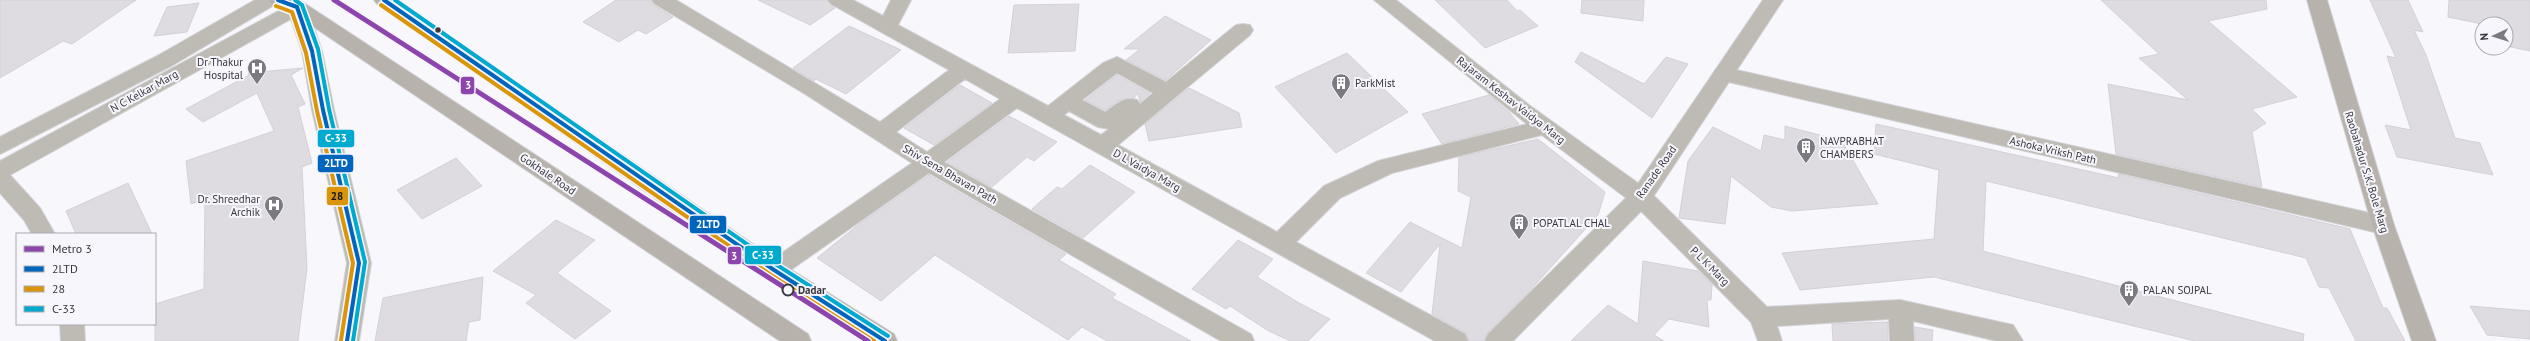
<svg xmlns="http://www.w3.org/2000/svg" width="2530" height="341" font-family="'PT Sans',sans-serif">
<rect width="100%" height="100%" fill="#f8f7fc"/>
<g fill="#dfdce1" stroke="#d4d1d6">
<path d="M0 0H136L72 44 63 41 0 78Z"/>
<path d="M616 0H651L654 5 673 17 646 34 638 30 619 42 583 22Z"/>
<path d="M758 0H827L835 8 810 25Z"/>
<path d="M1435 0H1507L1517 11 1520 10 1538 26 1485 48Z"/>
<path d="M1582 0H1644L1643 21 1581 13Z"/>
<path d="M2101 0H2266L2267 9 2208 21 2297 97 2252 109 2266 123 2252 132 2262 187 2116 154 2108 84 2188 100 2139 58 2159 54Z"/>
<path d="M2370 0H2408L2423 32 2414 30 2426 55 2455 138 2480 143 2493 175 2397 157 2385 125 2411 130 2387 56 2396 58Z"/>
<path d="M2449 0H2530V51L2506 46V24H2482L2448 17Z"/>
<path d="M199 3 187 32 154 36 167 7Z"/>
<path d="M1079 4 1075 51 1008 53 1014 5Z"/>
<path d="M1165 16 1211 40 1166 80 1126 60 1140 49H1124Z"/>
<path d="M849 26 901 50 846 94 816 79 814 81 793 68Z"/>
<path d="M1581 52 1644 84 1666 57 1688 64 1652 118 1575 62Z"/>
<path d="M1347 53 1408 112 1336 153 1275 87Z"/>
<path d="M303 68 291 75 305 104 298 107 312 163 302 167 307 268 298 341H155V304L204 289 205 199 191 204 186 161 274 131 257 93 203 122 186 109 249 75 248 73Z"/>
<path d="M1117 75 1150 93 1140 102 1138 93 1134 98 1120 100 1105 110 1085 100Z"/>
<path d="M960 85 992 103 934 145 904 128Z"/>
<path d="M1189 88 1239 113 1242 127 1149 141 1145 124Z"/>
<path d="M1489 95 1509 112 1519 124 1442 144 1422 114Z"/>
<path d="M1009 116 1057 142 1034 161 1027 157 992 187 947 162Z"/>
<path d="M1876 124 2119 178 2118 174 2350 229 2383 308H2387L2405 341H2356L2329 288 2319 287 2306 258 1986 181 1983 251 2304 334 2303 341H2195L1934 277 1800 290 1782 253 1934 239 1939 170 1874 154Z"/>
<path d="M1785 126 1842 141 1878 204 1792 211 1771 207 1731 176 1725 224 1679 218 1688 161 1713 127 1761 151 1764 135 1785 140Z"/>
<path d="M1538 139 1605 192 1598 215 1525 296 1487 333 1484 341H1469L1466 333 1432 314 1440 244 1401 292 1366 273 1410 222 1462 248 1471 197 1458 191 1459 157Z"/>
<path d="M456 158 482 186 422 219 397 190Z"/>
<path d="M1090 165 1135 192 1083 238 1032 209 1057 187 1062 189Z"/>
<path d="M929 175 1066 254 1059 260 1116 294 1112 298 1191 341H1107L1082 327 1068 340 935 255 881 301 817 258 859 224Z"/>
<path d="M128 183 152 234H76L66 211Z"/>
<path d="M556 220 595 240 557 273 611 311 575 339 526 303 536 295 493 271Z"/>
<path d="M1238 240 1273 259 1257 277 1299 303 1330 319 1308 341H1290L1267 330 1230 306 1226 309 1192 289Z"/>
<path d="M1643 261 1698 271 1712 285 1711 300H1707L1709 327 1669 319 1654 335 1664 341H1571L1608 305 1638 324Z"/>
<path d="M483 277 480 320 469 322 466 341H375L383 298Z"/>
<path d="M2470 306 2530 311V339L2487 335Z"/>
<path d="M1888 322V341H1833L1832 324Z"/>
<path d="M1915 327 1933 330 1932 341H1915Z"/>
</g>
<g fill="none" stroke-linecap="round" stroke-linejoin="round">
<defs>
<g id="minor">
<path d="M255 0H279L276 4 173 65 0 154V137L159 55Z"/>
<path d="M652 0H676L880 122 949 70 831 4 828 0H853L883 16 891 0H911L898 25 1048 106 1103 63 1117 57 1166 82 1236 25 1243 24 1250 25 1253 30 1250 35 1118 145 1277 232 1324 186 1378 161 1527 124 1374 0H1396L1529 105 1649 191 1767 307 1900 300 2013 325 2023 341H1997L1913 321 1914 341H1890L1889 319 1777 326 1782 341H1758L1751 322 1633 203 1542 135 1392 173 1340 198 1296 242 1465 334 1468 341H1435L1017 108 944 162 1251 334 1254 341H1221L929 173 782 276 774 279 766 276 762 270 766 264 912 163 805 94 655 4ZM1117 73 1153 93 1140 104 1137 100C1124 96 1116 105 1105 112L1082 100ZM965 79 1000 99 927 152 896 132ZM1069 111 1098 127 1109 129 1101 135 1064 115Z"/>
<path d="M297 1 304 3 307 7 322 51 334 110 371 263 359 341H335L347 263 312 110 302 51 291 19 10 175 40 208 55 234H32L24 220 0 193V161Z"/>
<path d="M1723 67 2383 216 2391 219 2394 225 2391 231 2383 234 1716 79 1713 74 1716 69Z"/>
<path d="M60 324H84L85 341H61Z"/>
</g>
<path id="tertiary" d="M1763 0H1783L1649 203 1513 341H1485L1488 334 1633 191Z"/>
<g id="primary">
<path d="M268 0H297L304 3 808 334 811 341H780L290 11 271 4Z"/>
<path d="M374 0H397L782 264 894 334 897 341H866L766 276 377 4Z"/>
<path d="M2307 0H2327L2394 225 2436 341H2412L2372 225Z"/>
</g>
</defs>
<use href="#minor" stroke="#d2d1d5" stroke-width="2"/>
<use href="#tertiary" stroke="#d2d1d5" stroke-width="2"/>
<use href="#primary" stroke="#d2d1d5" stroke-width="2"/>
<use href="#minor" fill="#bebbb5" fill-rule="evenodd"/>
<use href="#tertiary" fill="#bebbb5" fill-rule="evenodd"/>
<use href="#primary" fill="#b7b2ac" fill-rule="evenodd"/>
<defs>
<g id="bus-1">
<path d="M278 0 297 7 312 51 323 110 359 263 347 341"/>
<path d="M384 0 774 270 885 341"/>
</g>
<g id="bus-2">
<path d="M381 5 771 275 874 341"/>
<path d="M276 6 292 12 306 53 317 111 353 263 341 340"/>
</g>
<g id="bus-3">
<path d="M295 0 302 5 318 49 329 109 365 262 353 341"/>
<path d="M395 0 777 265 888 336"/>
</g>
</defs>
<use href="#bus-1" stroke="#f7f6fd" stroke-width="7"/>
<use href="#bus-2" stroke="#f7f6fd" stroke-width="7"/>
<use href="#bus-3" stroke="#f7f6fd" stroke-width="7"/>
<use href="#bus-1" stroke="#0065bd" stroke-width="4"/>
<use href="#bus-2" stroke="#da9509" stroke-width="4"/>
<use href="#bus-3" stroke="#00a9ce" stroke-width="4"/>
<defs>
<path id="metro-1" d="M334 0 868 341"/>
</defs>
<use href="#metro-1" stroke="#f7f6fd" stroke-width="8"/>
<use href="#metro-1" stroke="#8e44ad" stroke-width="5"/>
</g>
<defs>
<symbol id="hospital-pin" viewBox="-11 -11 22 30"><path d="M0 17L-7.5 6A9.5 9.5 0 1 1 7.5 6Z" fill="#7b7a80" stroke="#f7f6fd"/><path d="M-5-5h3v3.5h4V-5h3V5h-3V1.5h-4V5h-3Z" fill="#fff"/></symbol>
<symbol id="building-pin" viewBox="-11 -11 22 30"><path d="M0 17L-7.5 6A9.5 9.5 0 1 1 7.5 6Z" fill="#7b7a80" stroke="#f7f6fd"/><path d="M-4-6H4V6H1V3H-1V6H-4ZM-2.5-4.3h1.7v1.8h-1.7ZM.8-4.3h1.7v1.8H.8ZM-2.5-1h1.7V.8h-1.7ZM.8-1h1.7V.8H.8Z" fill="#fff"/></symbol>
</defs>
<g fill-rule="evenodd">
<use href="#hospital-pin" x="246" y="57" width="22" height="30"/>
<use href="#building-pin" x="1330" y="72" width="22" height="30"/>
<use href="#building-pin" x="1795" y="136" width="22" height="30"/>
<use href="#hospital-pin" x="263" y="194" width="22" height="30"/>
<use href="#building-pin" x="1508" y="212" width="22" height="30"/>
<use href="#building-pin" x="2118" y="279" width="22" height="30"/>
</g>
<circle fill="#37373d" stroke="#f7f6fd" stroke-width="1.5" cx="438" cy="30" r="3.5"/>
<circle fill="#f7f6fd" stroke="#37373d" stroke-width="2" cx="788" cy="290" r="5.5"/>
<g text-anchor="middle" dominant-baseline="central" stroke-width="4" stroke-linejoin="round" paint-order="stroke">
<g font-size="11" fill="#37373d" stroke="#f7f6fd" text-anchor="start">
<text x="243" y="62" text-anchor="end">Dr Thakur<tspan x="243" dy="13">Hospital</tspan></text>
<text x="1355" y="83">ParkMist</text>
<text x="1820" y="141">NAVPRABHAT<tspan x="1820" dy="13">CHAMBERS</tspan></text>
<text x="260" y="199" text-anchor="end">Dr. Shreedhar<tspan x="260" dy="13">Archik</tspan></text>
<text x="1533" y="223">POPATLAL CHAL</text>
<text x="2143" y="290">PALAN SOJPAL</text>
</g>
<g font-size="11" fill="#37373d" stroke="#f7f6fd">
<text transform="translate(144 91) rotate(-29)">N C Kelkar Marg</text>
<text transform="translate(1511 100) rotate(38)">Rajaram Keshav Vaidya Marg</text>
<text transform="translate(2053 150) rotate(13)">Ashoka Vriksh Path</text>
<text transform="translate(1147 170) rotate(29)">D L Vaidya Marg</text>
<text transform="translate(1656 172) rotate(-55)">Ranade Road</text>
<text transform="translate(2367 172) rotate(73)">Raobahadur S.K. Bole Marg</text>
<text transform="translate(548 174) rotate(34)">Gokhale Road</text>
<text transform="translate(950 174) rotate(30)">Shiv Sena Bhavan Path</text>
<text transform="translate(1710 266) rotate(45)">P L K Marg</text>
</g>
<g font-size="11" font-weight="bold" fill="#37373d" stroke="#f7f6fd" text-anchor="start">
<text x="798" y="290">Dadar</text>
</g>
</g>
<g stroke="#f7f6fd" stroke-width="1.5">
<rect x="460" y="76" width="15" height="19" rx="4" fill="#8e44ad"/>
<rect x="317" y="129" width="38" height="19" rx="4" fill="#00a9ce"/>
<rect x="317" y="154" width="37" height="19" rx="4" fill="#0065bd"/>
<rect x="326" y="186" width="23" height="20" rx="4" fill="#da9509"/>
<rect x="689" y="215" width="38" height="19" rx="4" fill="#0065bd"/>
<rect x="744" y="245" width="38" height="20" rx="4" fill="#00a9ce"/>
<rect x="727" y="246" width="15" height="19" rx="4" fill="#8e44ad"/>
</g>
<g font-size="11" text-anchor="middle" font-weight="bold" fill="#fff">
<text x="468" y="89">3</text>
<text x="336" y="142">C-33</text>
<text x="336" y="167">2LTD</text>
<text x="708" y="228">2LTD</text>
<text x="763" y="259">C-33</text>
<text x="734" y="260">3</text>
</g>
<g font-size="11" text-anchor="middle" font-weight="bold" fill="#111">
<text x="337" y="200">28</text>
</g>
<rect x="16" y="233" width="140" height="92" fill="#f7f6fd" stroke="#aaaab0"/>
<rect x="24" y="246" width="20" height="6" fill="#8e44ad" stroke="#aaaab0"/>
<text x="52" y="253" font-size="12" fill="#37373d">Metro 3</text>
<rect x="24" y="266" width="20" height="6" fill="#0065bd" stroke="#aaaab0"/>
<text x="52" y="273" font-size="12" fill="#37373d">2LTD</text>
<rect x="24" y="286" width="20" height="6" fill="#da9509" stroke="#aaaab0"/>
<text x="52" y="293" font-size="12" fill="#37373d">28</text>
<rect x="24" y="306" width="20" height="6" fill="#00a9ce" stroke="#aaaab0"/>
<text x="52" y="313" font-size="12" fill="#37373d">C-33</text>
<g transform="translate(2494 36) rotate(266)"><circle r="19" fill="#f7f6fd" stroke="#aaaab0"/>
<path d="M0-3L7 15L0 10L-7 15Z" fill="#7b7a80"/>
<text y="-6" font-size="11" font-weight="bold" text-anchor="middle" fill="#37373d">N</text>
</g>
</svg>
